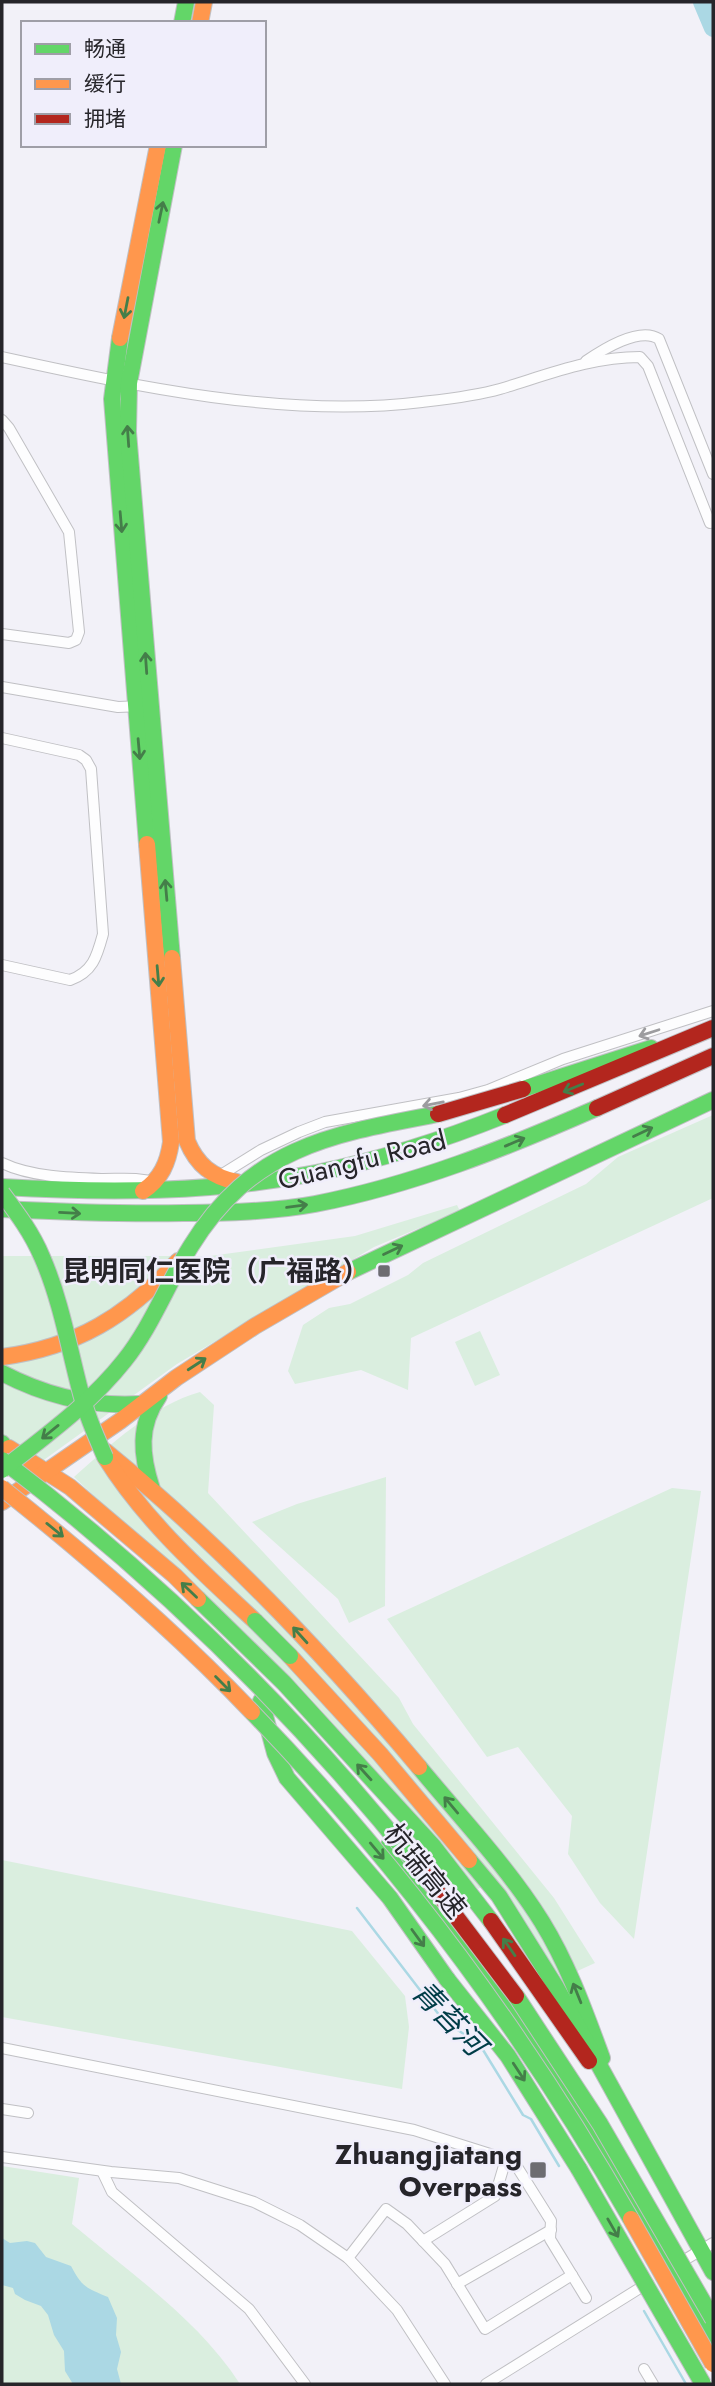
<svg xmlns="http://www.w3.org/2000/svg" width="715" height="2386" font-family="Jost,'Noto Sans SC',sans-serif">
<rect width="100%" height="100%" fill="#f2f1f8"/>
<g fill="#daeedf">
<path d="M713 1115V1198L411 1338 408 1390 361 1370 295 1384 288 1371 303 1325 329 1308 350 1304 408 1275 423 1263 586 1184 618 1157Z"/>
<path d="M457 1205 460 1211 374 1247 177 1364 41 1462 6 1439 2 1433V1256H210L355 1236Z"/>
<path d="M480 1331 500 1375 475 1386 455 1342Z"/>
<path d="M200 1392 214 1405 208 1493 399 1698 413 1724 554 1898 595 1963 562 1978 489 1882 478 1889 388 1784 302 1689 174 1565 127 1527 74 1477C110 1445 153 1405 200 1392Z"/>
<path d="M386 1477 385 1606 349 1623 338 1599 252 1522 297 1504Z"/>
<path d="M672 1488 701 1491 634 1939 600 1903 568 1854 572 1816 518 1747 487 1757 387 1619Z"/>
<path d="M2 1860 352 1931 405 1996 409 2027 402 2089 2 2017Z"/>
<path d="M2 2166 79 2178 72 2224C130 2273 199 2320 240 2384H2Z"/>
</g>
<path fill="#abd8e4" d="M2 2238 10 2243 27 2241 35 2243 46 2257 71 2266C82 2287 86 2288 108 2297L117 2318 116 2335 121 2352 117 2369 121 2384H73L65 2371 64 2351 54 2335 48 2315 41 2306 25 2300 15 2294 13 2288 2 2285Z"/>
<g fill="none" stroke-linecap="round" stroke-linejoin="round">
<g stroke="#abd8e4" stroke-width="2.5">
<path d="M357 1908 443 2020 480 2045 523 2115 531 2119 559 2166"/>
<path d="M644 2311 686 2384"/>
</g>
<path stroke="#abd8e4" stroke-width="18" d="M702 2 713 28"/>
<defs>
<g id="street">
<path d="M2 357C135 386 285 419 422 402 448 399 476 396 500 389 547 375 591 357 640 357L648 366 710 523"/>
<path d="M586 361C602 350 640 326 659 339L713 474"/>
<path d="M2 420 9 428 69 532 79 632 76 640 69 643 2 634"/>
<path d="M2 687 118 707 141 706"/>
<path d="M2 738 79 755 86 760 91 769 103 934C97 956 93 972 70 980L2 965"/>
<path d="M2 1163C31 1177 71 1178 103 1179 122 1179 139 1177 157 1183"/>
<path d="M216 1178 261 1150 299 1132 325 1122 459 1098 488 1090 563 1059 713 1011"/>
<path d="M2 2048 414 2130 506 2159 514 2162 551 2221 550 2239 586 2298"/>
<path d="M2 2109 28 2113"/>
<path d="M2 2157 111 2172 179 2178 254 2202 300 2225 348 2258 397 2310 445 2384"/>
<path d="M102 2171 112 2192 249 2309 305 2384"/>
<path d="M423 2241 495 2196 506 2159"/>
<path d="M348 2258 386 2209 407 2224 445 2264 485 2329 572 2275"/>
<path d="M676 2265 713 2243"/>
<path d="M457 2284 551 2230"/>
<path d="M644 2369 653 2384"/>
<path d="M486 2384 648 2283"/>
</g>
<g id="fast">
<path d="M182 23 186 2"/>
<path d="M120 338 112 399 147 844"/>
<path d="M172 958 128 432 129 383 174 145"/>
<path d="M523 1089 651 1048"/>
<path d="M2 1187C107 1193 213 1193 316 1173 380 1160 445 1139 505 1115"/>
<path d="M2 1209C62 1212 122 1214 183 1213 227 1213 272 1212 315 1204 413 1185 506 1148 597 1108"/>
<path d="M348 1272 713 1100"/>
<path d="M2 1373C46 1396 90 1407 140 1404"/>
<path d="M2 1443 22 1472"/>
<path d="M152 1489C141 1455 138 1426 159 1396"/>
<path d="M198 1599 284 1683 433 1846 491 1921"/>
<path d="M261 1701 275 1753 287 1778 390 1898 447 1979"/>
<path d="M419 1767C460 1817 507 1866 542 1922 568 1964 585 2012 602 2058"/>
<path d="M389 1845 507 2002 574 2101 713 2339"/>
<path d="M469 1860 499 1896 556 1987 713 2272"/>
<path d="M447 1979 508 2056 579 2169"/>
</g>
<g id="slow">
<path d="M200 23 204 2"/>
<path d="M120 338 158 145"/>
<path d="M172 958 187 1141C197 1165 212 1177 237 1182"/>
<path d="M143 1191C161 1179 168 1163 171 1142L147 844"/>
<path d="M2 1357C77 1347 127 1316 178 1261"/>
<path d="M9 1448 70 1487 175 1576 198 1599"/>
<path d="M105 1451C220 1544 324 1654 419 1767"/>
<path d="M105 1457C145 1521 200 1570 255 1621"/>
<path d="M2 1502 120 1421 176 1378 255 1326 348 1272"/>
<path d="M290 1656 380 1754 469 1860"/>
</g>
<g id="jam">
<path d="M597 1108 713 1056"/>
<path d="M505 1115 713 1028"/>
<path d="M491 1921 589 2061"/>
</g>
</defs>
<use href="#street" stroke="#c0c0c4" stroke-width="12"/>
<use href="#fast" stroke="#c0c0c4" stroke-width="18"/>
<use href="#slow" stroke="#c0c0c4" stroke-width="18"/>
<use href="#jam" stroke="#c0c0c4" stroke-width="18"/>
<use href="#street" stroke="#fdfdfe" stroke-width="10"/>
<use href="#fast" stroke="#63d668" stroke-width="16"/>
<use href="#slow" stroke="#ff974d" stroke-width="16"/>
<use href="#jam" stroke="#b3261e" stroke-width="16"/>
<defs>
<g id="fast-bridge">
<path d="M2 1193C17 1213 32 1233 42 1257 60 1298 68 1343 79 1386 85 1411 95 1434 105 1457"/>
<path d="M2 1460C157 1577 299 1717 420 1869"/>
<path d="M2 1470C45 1436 90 1404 124 1361 152 1326 167 1284 191 1246 252 1147 332 1134 438 1114"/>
<path d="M255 1621 290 1656"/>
<path d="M252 1712C400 1865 526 2035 631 2219"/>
<path d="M516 1996 600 2124 713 2319"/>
<path d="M579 2169 703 2384"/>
</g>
<g id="slow-bridge">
<path d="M2 1488C90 1558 174 1630 252 1712"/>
<path d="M631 2219 713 2364"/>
</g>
<g id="jam-bridge">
<path d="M438 1114 523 1089"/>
<path d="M420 1869 516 1996"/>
</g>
</defs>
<use href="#fast-bridge" stroke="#c0c0c4" stroke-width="18" stroke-linecap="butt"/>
<use href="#slow-bridge" stroke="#c0c0c4" stroke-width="18" stroke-linecap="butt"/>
<use href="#jam-bridge" stroke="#c0c0c4" stroke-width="18" stroke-linecap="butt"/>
<use href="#fast-bridge" stroke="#63d668" stroke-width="16"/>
<use href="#slow-bridge" stroke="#ff974d" stroke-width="16"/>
<use href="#jam-bridge" stroke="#b3261e" stroke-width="16"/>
</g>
<defs><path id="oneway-shaft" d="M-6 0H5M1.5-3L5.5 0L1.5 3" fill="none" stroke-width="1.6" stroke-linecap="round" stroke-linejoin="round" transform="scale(1.75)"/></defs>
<g stroke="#447e49">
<use href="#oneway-shaft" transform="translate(161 212) rotate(-78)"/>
<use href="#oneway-shaft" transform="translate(126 308) rotate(101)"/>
<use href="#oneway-shaft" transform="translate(128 436) rotate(-94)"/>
<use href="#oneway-shaft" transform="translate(121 522) rotate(85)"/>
<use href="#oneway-shaft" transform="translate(146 663) rotate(-94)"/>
<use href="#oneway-shaft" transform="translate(139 749) rotate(85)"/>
<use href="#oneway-shaft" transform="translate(166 890) rotate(-95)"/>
<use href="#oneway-shaft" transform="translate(158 976) rotate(85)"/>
<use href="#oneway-shaft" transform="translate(573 1088) rotate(158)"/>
<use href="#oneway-shaft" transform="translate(643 1132) rotate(-25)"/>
<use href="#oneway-shaft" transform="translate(515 1142) rotate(-23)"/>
<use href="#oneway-shaft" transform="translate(297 1206) rotate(-8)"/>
<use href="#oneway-shaft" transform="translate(70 1213) rotate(3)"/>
<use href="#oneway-shaft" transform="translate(393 1250) rotate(-25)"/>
<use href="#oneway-shaft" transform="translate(197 1364) rotate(-33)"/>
<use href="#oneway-shaft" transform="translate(50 1432) rotate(141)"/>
<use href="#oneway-shaft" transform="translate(55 1530) rotate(39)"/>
<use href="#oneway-shaft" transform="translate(189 1590) rotate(-136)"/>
<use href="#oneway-shaft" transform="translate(300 1635) rotate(-132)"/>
<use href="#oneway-shaft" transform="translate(223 1684) rotate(45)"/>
<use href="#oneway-shaft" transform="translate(364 1772) rotate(-132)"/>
<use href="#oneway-shaft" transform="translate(451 1805) rotate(-130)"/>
<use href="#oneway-shaft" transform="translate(377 1851) rotate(50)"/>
<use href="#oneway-shaft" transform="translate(418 1938) rotate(54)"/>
<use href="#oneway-shaft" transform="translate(509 1947) rotate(-125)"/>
<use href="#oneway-shaft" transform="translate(577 1993) rotate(-112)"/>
<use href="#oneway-shaft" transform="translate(519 2072) rotate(57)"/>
<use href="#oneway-shaft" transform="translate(613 2228) rotate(60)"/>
</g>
<g stroke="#9c9c9f">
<use href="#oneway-shaft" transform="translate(649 1033) rotate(162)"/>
<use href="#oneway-shaft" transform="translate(433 1104) rotate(169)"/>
</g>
<g fill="#6d6c72" stroke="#f0eefb" stroke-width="2.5">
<rect x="377" y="1264" width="14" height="14" rx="3.5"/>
<rect x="529" y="2161" width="18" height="18" rx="3.5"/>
</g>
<g text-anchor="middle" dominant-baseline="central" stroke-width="5" stroke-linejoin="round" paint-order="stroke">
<g font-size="28" fill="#26252a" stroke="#f0eefb">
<text transform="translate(362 1160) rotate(-14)">Guangfu Road</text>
<text transform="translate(425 1871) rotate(51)">杭瑞高速</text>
</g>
<g font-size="28" font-weight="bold" fill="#26252a" stroke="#f0eefb" text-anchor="end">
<text x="370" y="1271">昆明同仁医院（广福路）</text>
<text x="522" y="2154">Zhuangjiatang<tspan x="522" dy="32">Overpass</tspan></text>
</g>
<g font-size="30" font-style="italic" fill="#003d47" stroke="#f0eefb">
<text transform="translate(449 2018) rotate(46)">青苔河</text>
</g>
</g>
<rect width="715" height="2386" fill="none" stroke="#26252a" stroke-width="7"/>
<rect x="21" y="21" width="245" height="126" fill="#f0eefb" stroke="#9f9ea7" stroke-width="2"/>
<rect x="35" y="44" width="35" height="10" fill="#63d668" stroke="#9f9ea7" stroke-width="2"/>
<text x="84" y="56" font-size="21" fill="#26252a">畅通</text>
<rect x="35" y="79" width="35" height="10" fill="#ff974d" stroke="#9f9ea7" stroke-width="2"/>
<text x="84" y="91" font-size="21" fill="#26252a">缓行</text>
<rect x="35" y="114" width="35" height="10" fill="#b3261e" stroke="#9f9ea7" stroke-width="2"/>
<text x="84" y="126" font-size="21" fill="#26252a">拥堵</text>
</svg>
